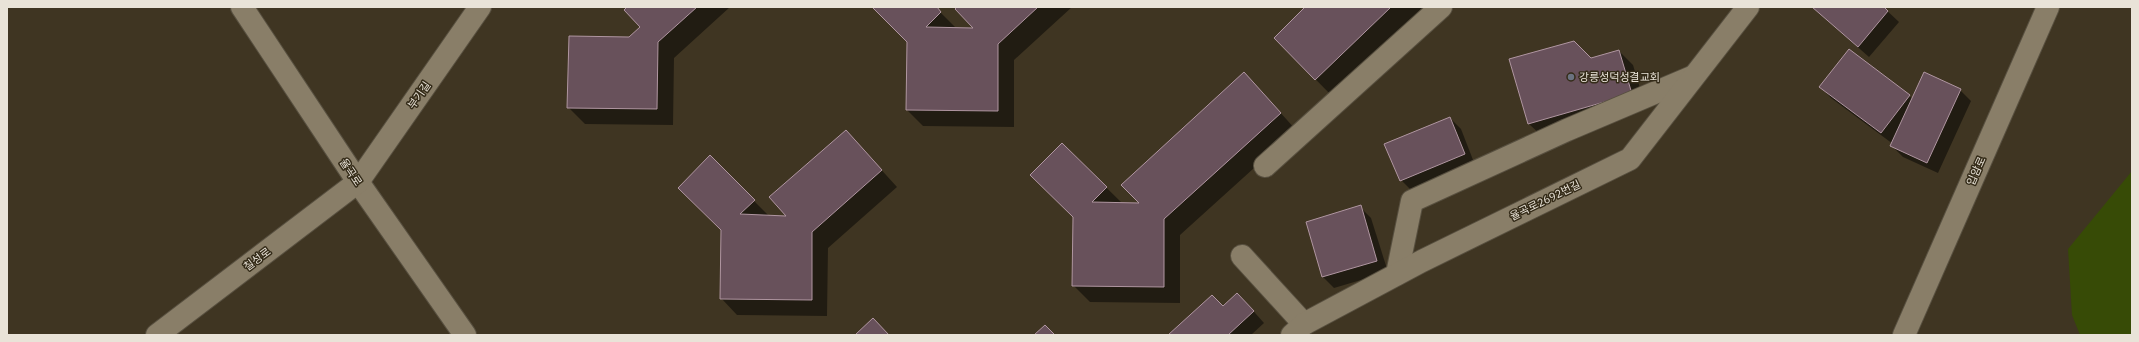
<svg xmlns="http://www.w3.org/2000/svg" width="2139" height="342" font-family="'IBM Plex Sans','Noto Sans KR',sans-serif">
<rect width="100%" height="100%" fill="#3f3522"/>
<path fill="#374b06" d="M2132 171V335H2080L2072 315 2068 249Z"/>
<g fill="#0007">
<path d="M628 7H730L674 58 673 125 585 124 568 107 641 27Z"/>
<path d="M873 7H935L957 29H975L958 7H1072L1014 60V127L923 126 907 110 908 41Z"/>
<path d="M1307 7H1424L1332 96 1275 38Z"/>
<path d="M1812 7H1883L1899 22 1869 57Z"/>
<path d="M1619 51 1633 65 1646 108 1543 137 1529 124 1510 60 1591 59Z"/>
<path d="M1821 87 1909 96 1913 99 1960 90 1971 101 1938 173 1903 157 1892 146 1893 144 1831 98Z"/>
<path d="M1260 90 1296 130 1180 235V303L1090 302 1073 285 1074 217 1062 144 1123 204 1141 205Z"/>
<path d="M1450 118 1461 129 1475 165 1412 191 1401 180Z"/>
<path d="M846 131 897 187 828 248 827 316 737 315 721 298 722 230 710 157 770 217 788 218Z"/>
<path d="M1360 207 1371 218 1388 272 1334 288 1323 277 1307 223Z"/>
<path d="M1248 305 1264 323 1251 335H1169L1223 307Z"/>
</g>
<g fill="#68515b" stroke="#b096a1">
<path d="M627 7H697L658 42 657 109 567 108 569 36 629 37 640 27 624 10Z"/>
<path d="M872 7H937L941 12 926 27 973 28 955 9 957 7H1038L998 44V111L906 110 907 42Z"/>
<path d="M1305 7H1391L1315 80 1274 38Z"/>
<path d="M1812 7H1884L1888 11 1858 47Z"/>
<path d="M1574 41 1591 58 1619 50 1632 94 1528 124 1509 59Z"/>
<path d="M1849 49 1910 95 1881 133 1819 87Z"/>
<path d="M1244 72 1281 113 1164 219V287L1072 286 1073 217 1030 175 1062 143 1107 187 1092 202 1139 203 1121 185Z"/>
<path d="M1924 72 1961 89 1927 163 1890 146Z"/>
<path d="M1450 117 1465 154 1400 181 1384 144Z"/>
<path d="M846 130 882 170 812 232V300L720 299 721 230 678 188 710 155 755 200 740 214 786 216 769 197Z"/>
<path d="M1361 205 1377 261 1322 277 1306 222Z"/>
<path d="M1237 293 1254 311 1228 335H1168L1212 295 1223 306Z"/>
<path d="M873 318 889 335H855Z"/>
<path d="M1045 325 1055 335H1034Z"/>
</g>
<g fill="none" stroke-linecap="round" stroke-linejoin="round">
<defs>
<g id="minor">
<path d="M242 7 358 182 465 335"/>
<path d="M1265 166 1441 7"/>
<path d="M1242 256 1304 324"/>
<path d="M1397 274 1412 201 1567 130 1692 77"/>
<path d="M157 335 358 182 480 7"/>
<path d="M1292 335 1304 324 1422 261 1630 159 1748 7"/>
<path d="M1904 335 2048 7"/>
</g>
</defs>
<use href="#minor" stroke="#585040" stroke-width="24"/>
<use href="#minor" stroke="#897e68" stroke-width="22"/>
</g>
<circle fill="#6b7280" stroke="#342b18" stroke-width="1.5" cx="1571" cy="77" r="4"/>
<g text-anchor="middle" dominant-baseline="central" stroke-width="3" stroke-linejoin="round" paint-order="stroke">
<g font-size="11" fill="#e9e3d8" stroke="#342b18" text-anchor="start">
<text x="1579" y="77">강릉성덕성결교회</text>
</g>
<g font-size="11" fill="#e9e3d8" stroke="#342b18">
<text transform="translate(419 95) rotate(-55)">부기길</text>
<text transform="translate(1976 171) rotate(-66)">입암로</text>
<text transform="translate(351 172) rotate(56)">율곡로</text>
<text transform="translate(1545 200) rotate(-26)">율곡로2692번길</text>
<text transform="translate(257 259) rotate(-37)">칠성로</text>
</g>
</g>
<rect width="2139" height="342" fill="none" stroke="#e9e3d8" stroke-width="16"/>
</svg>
